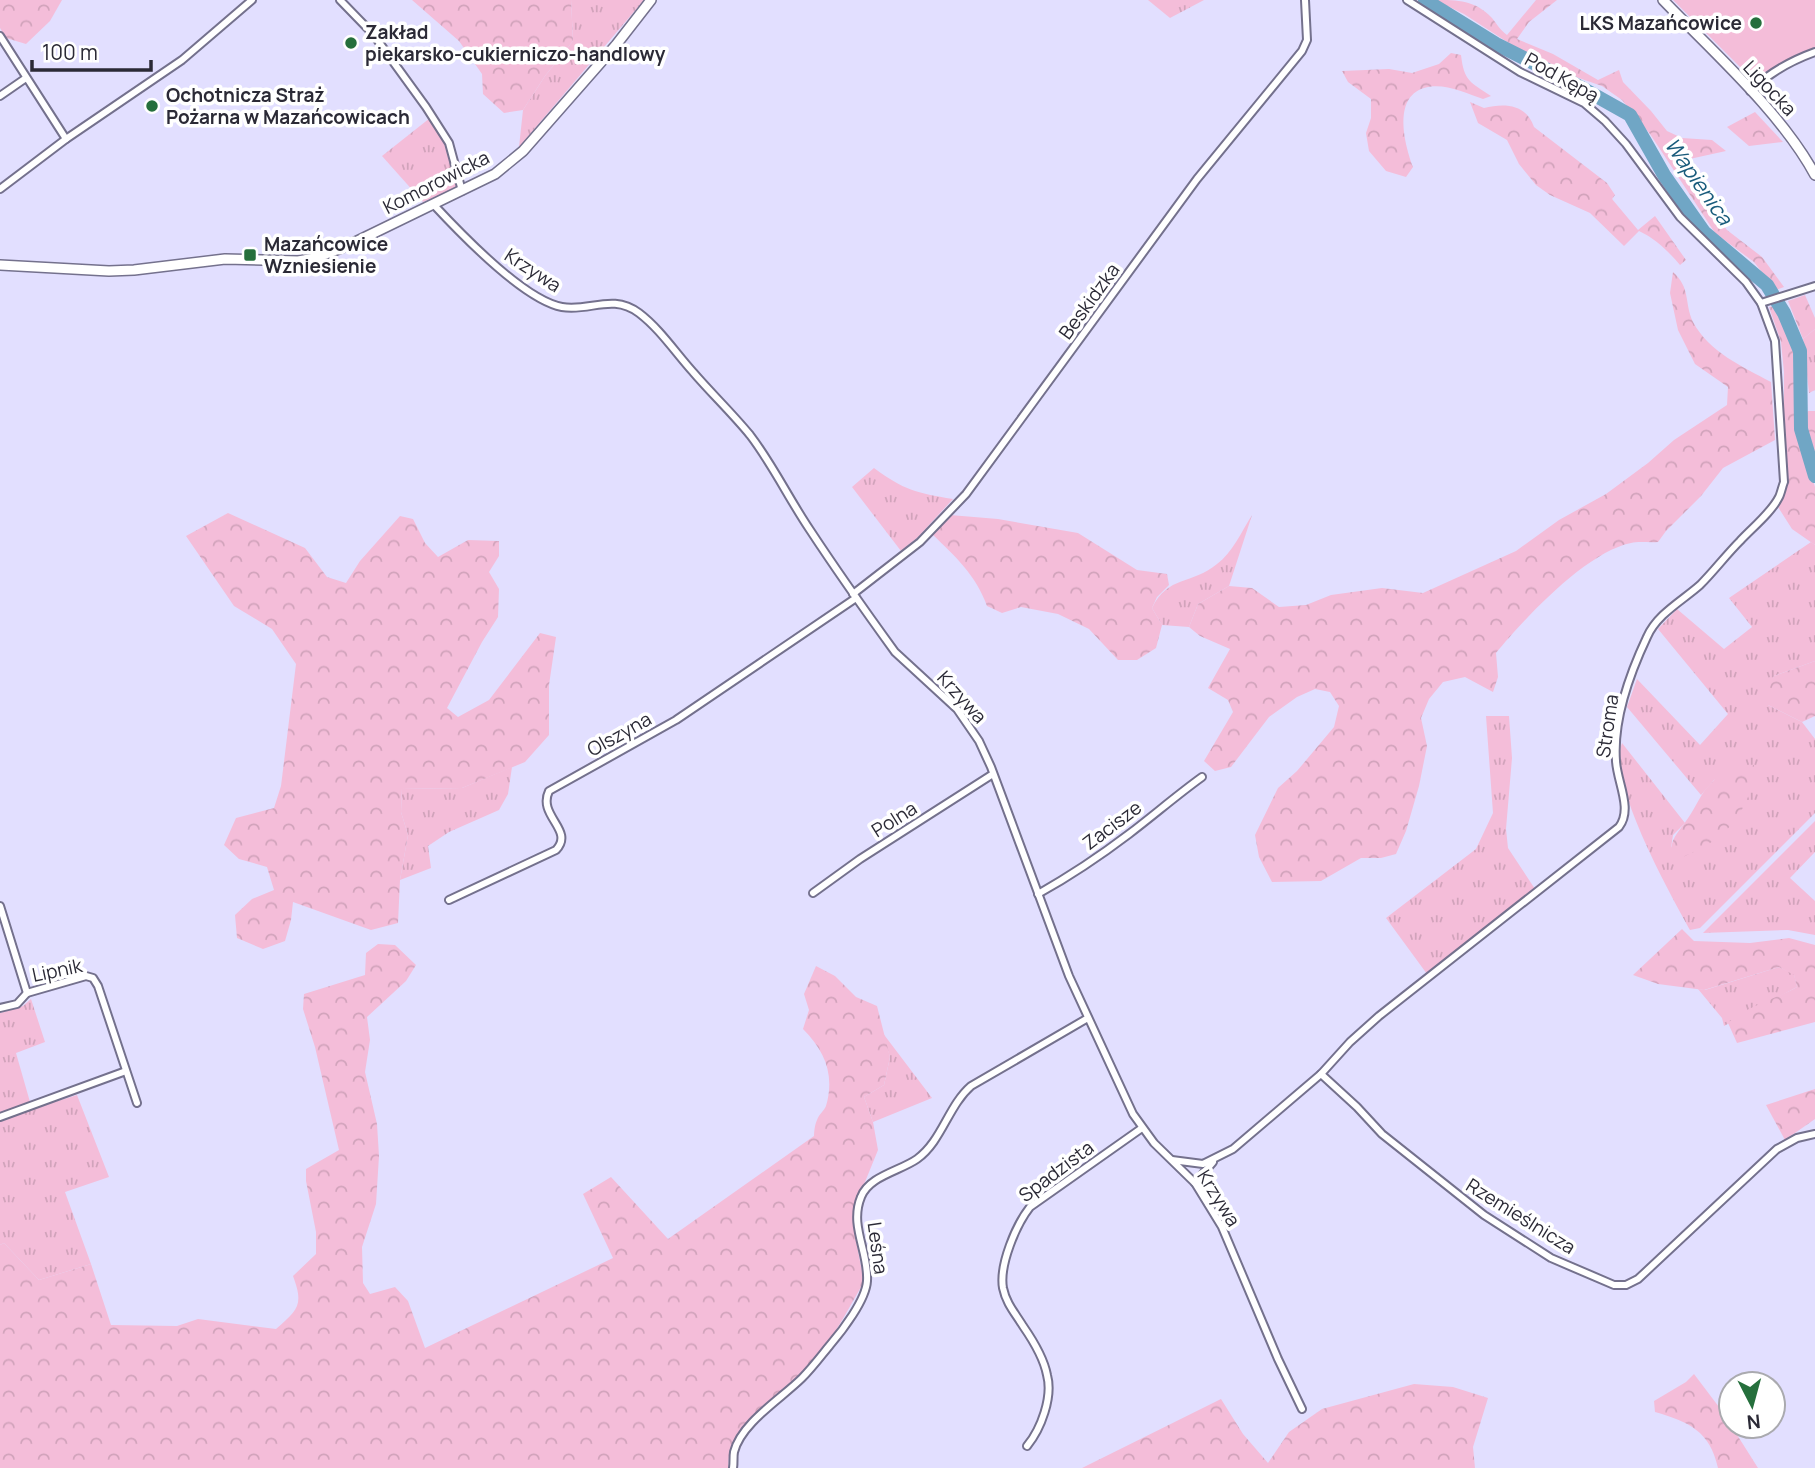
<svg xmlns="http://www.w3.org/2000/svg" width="1815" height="1468" font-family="Manrope,sans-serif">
<defs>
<pattern id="grass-tufts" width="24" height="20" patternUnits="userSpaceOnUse" patternTransform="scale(1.75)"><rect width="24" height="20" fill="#f4bdd9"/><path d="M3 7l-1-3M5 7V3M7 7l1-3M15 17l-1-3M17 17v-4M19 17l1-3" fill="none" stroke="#d1a3bb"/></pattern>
<pattern id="forest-crowns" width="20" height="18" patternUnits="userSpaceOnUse" patternTransform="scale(1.75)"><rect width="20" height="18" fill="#f4bdd9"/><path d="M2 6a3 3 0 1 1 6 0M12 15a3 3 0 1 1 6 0" fill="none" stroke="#d1a3bb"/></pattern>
</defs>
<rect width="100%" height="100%" fill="#e2dfff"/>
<g fill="url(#grass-tufts)">
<path d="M571 0H644L519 147 523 110 545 76 573 41Z"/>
<path d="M1148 0H1204L1170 18Z"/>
<path d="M430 118 445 145 457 188 423 202 382 156Z"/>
<path d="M1815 329V390L1809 393 1803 339Z"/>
<path d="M874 468C904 490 916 493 953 499L918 537 901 551 852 487Z"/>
<path d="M1252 515 1229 586 1198 604 1189 627 1162 625 1152 608C1168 575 1192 585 1217 564 1232 553 1242 531 1252 515Z"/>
<path d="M1811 542 1815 545V661L1774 676 1768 705 1802 722 1815 739V813L1700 928 1690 930C1670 893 1607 782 1622 743L1685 823 1673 835 1671 848 1715 779 1701 795 1627 707 1637 679 1700 745 1728 714 1658 629 1677 609 1724 649 1752 627 1729 598Z"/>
<path d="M1486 716H1509L1512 758 1506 829 1508 848 1535 889 1427 974 1386 918 1476 849 1493 813Z"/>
<path d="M512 767 508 794 499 810 449 832 428 846 431 868 400 880 408 835 401 812 402 789 462 788Z"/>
<path d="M1815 821V852L1790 878 1815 901V935L1788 930 1703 933Z"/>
<path d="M1779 967 1794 974 1797 987 1724 1026 1722 1018 1698 989 1705 990Z"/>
<path d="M31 999 45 1042 16 1053 32 1109 77 1095 109 1177 65 1192 91 1264 39 1280 4 1243 0 1245V1013L23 1006Z"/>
<path d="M882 1032 932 1098 873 1122 864 1097 884 1085 890 1057Z"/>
</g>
<g fill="url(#forest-crowns)">
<path d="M0 0H62L50 21 26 44 6 38 0 28Z"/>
<path d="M412 0H571L573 41 545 76 523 110 504 113 483 94 482 74 459 41Z"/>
<path d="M1435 0C1458 0 1475 0 1492 18 1497 24 1500 30 1507 35L1536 0H1557L1529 22 1517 39 1553 54 1598 80 1619 70 1623 82 1651 111 1667 131 1682 138 1712 140 1726 151 1685 160 1707 203 1727 230 1762 257 1784 287 1776 290 1754 262 1715 233 1650 134 1622 100 1602 86 1573 76 1515 47 1464 14Z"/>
<path d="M1451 53 1461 55C1464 81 1470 82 1491 96L1483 99C1465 93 1443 82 1424 88 1392 98 1405 145 1413 167L1406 177 1386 171 1369 151 1366 133 1371 118V99L1348 82 1342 71 1389 69 1412 73 1439 64Z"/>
<path d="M1470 102 1484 108C1505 103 1526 104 1534 127L1607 183 1615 195 1612 199 1638 230 1655 216 1686 260 1680 265C1668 251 1656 239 1639 231L1624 246 1590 213 1550 195 1536 185 1519 164 1507 140 1478 123Z"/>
<path d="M1755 112 1783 142 1749 146 1727 127Z"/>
<path d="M1673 272C1691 288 1684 303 1693 322 1709 352 1743 367 1771 382L1775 440 1723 468 1701 496 1666 531 1658 542C1650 543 1639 541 1631 543 1586 552 1524 619 1496 653L1498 677 1493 692 1465 677 1443 682 1429 699 1421 718 1427 746 1419 786 1406 831 1396 854 1381 858H1361L1321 881 1272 882 1259 857 1255 835 1278 788 1297 771 1334 727 1339 706 1330 692 1315 689 1297 697 1269 717 1231 767 1215 771 1204 761 1233 712 1228 700 1208 688 1230 649 1200 636 1189 627 1198 604 1229 586 1252 588 1279 607 1306 605 1331 595 1382 588 1423 593 1516 551 1559 520 1606 494 1648 463 1674 440 1727 405 1728 387 1695 364 1678 330 1670 293Z"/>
<path d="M1805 295 1815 318V329L1803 339 1788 301Z"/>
<path d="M1776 306 1798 353V431L1815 487V545L1792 529 1778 507 1787 484 1784 425V372L1781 342 1769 307Z"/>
<path d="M1808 411H1815V455L1807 435 1804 417Z"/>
<path d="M228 513 305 548 327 577 346 583 360 561 400 516 413 519 425 543 438 557 468 540 499 541V556L489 572 499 589 498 617 482 642 447 708 458 717 489 700 540 633 556 637 549 685V735L525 762 462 788 402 789 401 812 408 835 400 880 398 923 371 930 293 902 291 920 285 941 263 949 237 938 235 915 252 899 274 890 267 867 239 859 224 845 236 818 274 808 281 786 296 664 272 629 234 606 186 536Z"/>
<path d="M950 515 998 519 1078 533 1137 570 1167 574 1169 585 1157 597 1152 608 1162 625 1156 648 1137 660H1118L1089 629 1058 614 1021 607 1002 613 987 606C976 575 955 556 932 534Z"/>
<path d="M1815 661V716L1802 722 1768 705V692L1774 676Z"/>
<path d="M1754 765C1755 794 1736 828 1710 843 1701 849 1690 853 1681 858L1671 849C1673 835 1679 832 1686 821 1693 812 1697 802 1703 793 1715 775 1733 769 1754 765Z"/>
<path d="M1682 929 1694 941 1750 943 1789 938 1815 945V1022L1737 1043 1728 1023C1745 1007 1776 999 1797 987L1794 975 1779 967 1704 990 1658 984 1633 975Z"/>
<path d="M378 944 395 945 416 965 406 981 367 1017 370 1040 365 1072 377 1124 379 1156 376 1204 362 1247 363 1283 370 1294 395 1287 408 1301 425 1348 613 1258 583 1194 611 1177 668 1239 814 1136C814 1131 815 1124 817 1120 819 1114 824 1111 826 1106 835 1075 825 1051 803 1029L809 1010 804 994 816 966 835 976 856 997 877 1006 890 1057 884 1085 864 1097 873 1122 878 1150 854 1209 853 1225 864 1282C847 1311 833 1339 811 1365 786 1392 723 1428 729 1468H0V1245L4 1243 39 1280 91 1264 111 1325 177 1326 198 1319 276 1329C298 1310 304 1305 293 1276L316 1254V1232L306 1181V1169L339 1150 315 1047 303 1009 304 994 365 975 366 953Z"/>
<path d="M1815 1089V1119L1785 1140 1766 1105Z"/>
<path d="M1694 1374 1722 1411 1758 1468H1718C1710 1431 1689 1422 1655 1412L1654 1401 1686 1382Z"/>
<path d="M1414 1384 1453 1387 1488 1398 1473 1447 1475 1468H1082L1221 1399 1243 1434 1268 1463 1289 1432 1322 1409Z"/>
</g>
<path fill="#f4bdd9" d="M1673 0H1815V47L1752 79Z"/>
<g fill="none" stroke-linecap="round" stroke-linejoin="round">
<path stroke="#70a6c5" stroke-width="14" d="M1425 0 1496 44 1573 83 1630 115 1664 175 1704 232 1767 285 1784 313 1800 351 1801 429 1815 476"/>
<defs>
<g id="street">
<path d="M340 0 373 34 426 107 449 143 462 191"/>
<path d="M0 36 66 139"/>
<path d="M1750 91C1769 73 1790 61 1815 52"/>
<path d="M0 96 26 78"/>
<path d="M0 189 66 139 182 60 252 0"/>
<path d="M434 205C461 234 524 300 562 307 590 312 612 293 639 313 660 329 675 352 693 372 711 393 732 413 750 435 773 465 789 499 810 530 837 571 866 612 895 652L957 709 979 741 991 767 1069 976 1133 1114 1154 1143 1195 1183 1222 1227 1278 1359 1302 1409"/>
<path d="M1761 303 1815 286"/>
<path d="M853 594 920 542 966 494 1197 179 1302 51 1307 40 1305 0"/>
<path d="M813 893 860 859 993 774"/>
<path d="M1038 894C1070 876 1100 856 1129 834 1154 815 1177 795 1202 777"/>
<path d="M449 900 556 850C575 830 537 816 549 791L676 720 856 598"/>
<path d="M0 906 27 993 86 976 93 978 98 986 137 1103"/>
<path d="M0 1008 17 1004 27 993"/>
<path d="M1321 1074 1357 1107 1382 1134 1484 1215 1551 1258 1614 1285H1626L1638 1279 1777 1149 1797 1138 1815 1134"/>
<path d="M0 1117 126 1071"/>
<path d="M1172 1160 1203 1164 1233 1149 1321 1074 1350 1042 1379 1016 1619 827C1633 809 1617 782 1616 761 1613 720 1630 673 1647 637 1657 614 1682 601 1700 585 1714 571 1726 555 1740 541 1752 528 1771 513 1779 497 1781 493 1782 487 1784 482L1775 341 1761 303 1746 282 1680 217 1626 144 1605 121 1584 103 1520 72 1407 0"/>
<path d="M1195 1183 1213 1162"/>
<path d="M1027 1446C1041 1429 1053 1397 1047 1375 1044 1359 1032 1339 1023 1326 1015 1313 1006 1303 1003 1288 999 1265 1016 1225 1030 1207L1142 1128"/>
<path d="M733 1468C734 1463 733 1457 734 1452 741 1423 782 1398 802 1378 812 1368 821 1356 830 1345 842 1331 866 1300 867 1281 869 1252 849 1226 861 1197 869 1176 900 1171 917 1159 942 1141 948 1106 971 1086L1088 1018"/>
</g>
<g id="secondary">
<path d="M1663 0C1713 52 1781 112 1815 175"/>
<path d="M0 265 109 271 134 270 225 259 298 261 315 258 347 246 495 174 523 151 616 45 651 0"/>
</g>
</defs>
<use href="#street" stroke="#74718d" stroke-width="10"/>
<use href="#secondary" stroke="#74718d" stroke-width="12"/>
<use href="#street" stroke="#fff" stroke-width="6"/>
<use href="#secondary" stroke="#fff" stroke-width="9"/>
</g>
<g fill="#256f3c" stroke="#fff" stroke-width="2.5">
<circle cx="1756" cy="23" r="7"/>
<circle cx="351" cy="43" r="7"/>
<circle cx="152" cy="106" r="7"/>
<rect x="243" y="248" width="14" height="14" rx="3.5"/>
</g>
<g text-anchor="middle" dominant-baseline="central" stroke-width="7" stroke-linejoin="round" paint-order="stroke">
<g font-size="19" font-weight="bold" fill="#2b2a36" stroke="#fff" text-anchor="start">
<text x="1742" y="23" text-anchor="end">LKS Mazańcowice</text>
<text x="365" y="32">Zakład<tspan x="365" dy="22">piekarsko-cukierniczo-handlowy</tspan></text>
<text x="166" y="95">Ochotnicza Straż<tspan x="166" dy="22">Pożarna w Mazańcowicach</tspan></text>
<text x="264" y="244">Mazańcowice<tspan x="264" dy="22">Wzniesienie</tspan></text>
</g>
<g font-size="19" fill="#2b2a36" stroke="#fff">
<text transform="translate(1562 77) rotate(29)">Pod Kępą</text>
<text transform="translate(1770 88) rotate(47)">Ligocka</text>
<text transform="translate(436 182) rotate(-27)">Komorowicka</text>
<text transform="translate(533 270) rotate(33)">Krzywa</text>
<text transform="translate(1089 301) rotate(-54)">Beskidzka</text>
<text transform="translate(962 697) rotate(48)">Krzywa</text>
<text transform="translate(1607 726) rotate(-82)">Stroma</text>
<text transform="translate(619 734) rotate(-29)">Olszyna</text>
<text transform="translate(894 819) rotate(-32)">Polna</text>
<text transform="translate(1112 825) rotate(-37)">Zacisze</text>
<text transform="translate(57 970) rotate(-12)">Lipnik</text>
<text transform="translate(1056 1171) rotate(-37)">Spadzista</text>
<text transform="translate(1219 1198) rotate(58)">Krzywa</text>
<text transform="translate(1521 1216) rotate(32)">Rzemieślnicza</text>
<text transform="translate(878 1248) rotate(82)">Leśna</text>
</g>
<g font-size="21" font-style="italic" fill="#1a5c7c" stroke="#fff">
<text transform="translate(1699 181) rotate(55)">Wapienica</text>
</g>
</g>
<g transform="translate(1752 1405) rotate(174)"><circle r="33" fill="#ffffff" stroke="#aaaaaf" stroke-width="2"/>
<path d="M0-5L12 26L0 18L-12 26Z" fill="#256f3c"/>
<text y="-10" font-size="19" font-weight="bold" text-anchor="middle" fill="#2b2a36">N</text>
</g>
<path d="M32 60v10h119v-10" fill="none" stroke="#2b2a36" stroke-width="3.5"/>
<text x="42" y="60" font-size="21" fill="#2b2a36" stroke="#ffffff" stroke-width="5" paint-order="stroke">100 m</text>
</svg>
